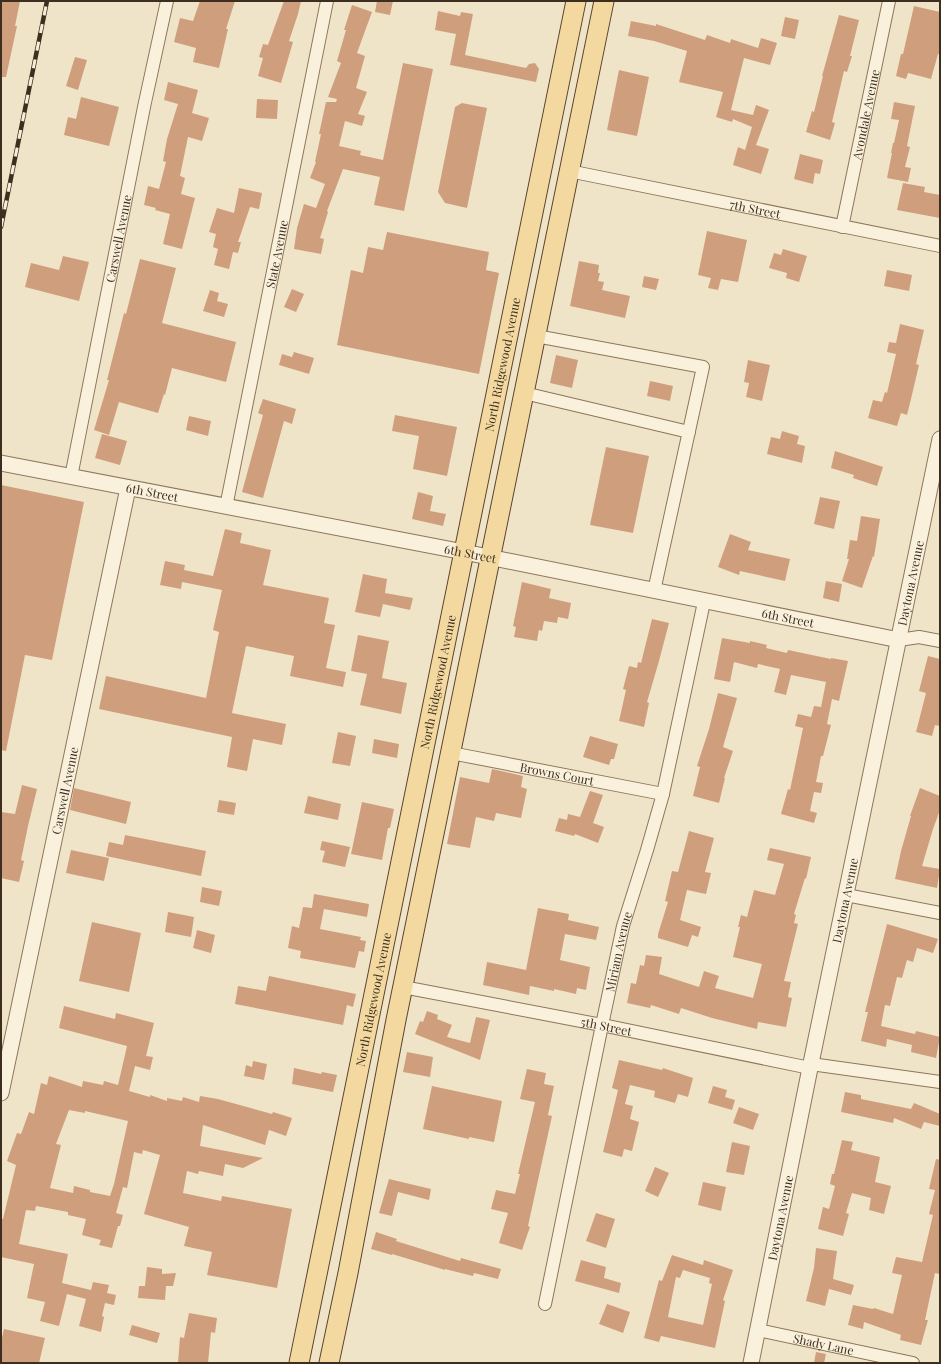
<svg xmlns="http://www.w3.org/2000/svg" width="941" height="1364" font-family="'Playfair Display',serif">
<rect width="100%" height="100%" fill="#f0e4c8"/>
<g fill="#cf9f7d" fill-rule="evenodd">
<path d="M1 1H20L15 26H17L6 77H1Z"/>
<path d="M200 1H235L226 29H228L219 68 193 62 196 48 174 42 180 18 193 21Z"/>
<path d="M284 1H301L298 14 289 41 293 42 281 83 258 76 263 58 259 57 263 44 268 45Z"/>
<path d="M377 1H393L390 15 375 12Z"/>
<path d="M352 5 372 12 357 53 365 56 356 88 367 92 358 114 365 116 362 126 345 121 339 146 361 151 360 155 383 160 403 63 433 69 404 211 374 205 380 177 343 169 327 211 328 212 320 238 324 239 321 254 294 249 297 228 304 204 316 208 325 184 310 178 316 162H315L321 134H319L326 102H336L337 99 328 97 341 63 337 61 346 30H344Z"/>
<path d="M914 6 940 12V54H938L931 79 908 73 906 79 896 76 901 54H903Z"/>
<path d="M438 11 460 16 461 12 473 14 465 55 526 68 529 64 535 63 539 69 536 82 450 65 456 34 435 30Z"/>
<path d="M839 15 859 20 850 56H852L847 72 844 71 832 122 835 123 830 140 806 132 812 111 814 112 823 76H822Z"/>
<path d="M785 17 799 20 795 39 781 36Z"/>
<path d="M631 21 656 26V24L705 40 707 35 730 43 731 39 758 48 761 38 777 43 770 65 744 58 731 110 753 115 756 105 769 110 756 145 769 149 761 174 733 165 738 147 745 150 752 127 733 119 732 122 716 117 723 92 679 82 687 51 654 41 628 36Z"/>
<path d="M75 57 87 60 78 90 66 86Z"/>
<path d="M619 70 649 77 637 136 607 130Z"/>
<path d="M168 82 198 90 192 113 209 118 202 141 188 137 180 176 185 178 181 194 195 198 182 249 163 244 170 214 155 210 156 208 144 205 148 186 159 189 166 162 163 161 167 139 178 104 164 100Z"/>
<path d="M81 97 119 107 109 146 64 135 68 117 76 119Z"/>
<path d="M257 99 278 100 277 119 256 118Z"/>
<path d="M894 102 915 106 907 146 910 147 905 167 911 168 908 182 887 178 892 153H891L893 143H894L899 120 891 119Z"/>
<path d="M462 103 487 108 467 208 445 203 438 192 455 107Z"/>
<path d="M800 154 823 160 820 174 815 173 813 184 794 179Z"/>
<path d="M903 183 925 187 924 192 940 195V218L897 210Z"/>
<path d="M239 188 262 193 259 209 250 207 238 242H241L238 253 233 252 229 269 214 265 218 249 213 247 216 234 209 232 217 208 234 213Z"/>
<path d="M707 231 747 240 738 282 721 279 718 290 708 288 711 278 698 275Z"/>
<path d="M387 232 489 252 486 270 499 273 479 374 337 345 351 270 363 273 368 247 383 250Z"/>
<path d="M783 249 807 256 799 282 786 278 787 273 769 268 774 253 781 255Z"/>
<path d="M63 256 89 262 79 301 25 287 31 263 59 270Z"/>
<path d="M140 259 176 268 162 323 236 342 226 382 172 368 165 395 164 394 158 413 119 402 109 435 94 430 109 380H107L124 313 126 314Z"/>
<path d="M579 261 599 265 598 273H600L598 281 604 282 602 290 630 296 625 318 570 306Z"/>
<path d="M887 270 912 275 909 291 884 286Z"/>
<path d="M644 276 659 279 656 290 642 287Z"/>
<path d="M292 289 304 294 296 312 284 307Z"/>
<path d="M210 290 219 293 217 301 228 304 224 317 203 311Z"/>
<path d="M900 324 924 330 916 364 919 365 911 399 907 415 901 413 897 426 868 418 873 400 882 402 885 392 887 393 896 354 887 352 889 342 896 343Z"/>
<path d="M294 352 314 358 309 374 279 365 282 354 292 357Z"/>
<path d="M556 355 578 360 572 388 550 383Z"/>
<path d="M748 360 770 365 762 401 746 397 749 383 744 382Z"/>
<path d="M650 381 673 386 670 401 647 396Z"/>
<path d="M263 399 296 409 292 424 284 421 263 498 242 492 263 415 258 413Z"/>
<path d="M395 415 457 427 447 476 413 469 419 436 392 431Z"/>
<path d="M189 416 211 421 208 436 186 430Z"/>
<path d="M782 431 799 436 797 444 805 446 802 463 767 454 771 437 780 439Z"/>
<path d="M102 434 127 441 120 465 95 458Z"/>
<path d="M606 447 649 456 633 533 590 525Z"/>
<path d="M835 451 883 467 877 486 853 478 854 475 831 468Z"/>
<path d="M1 485 84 502 52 660 25 655 6 751 1 750Z"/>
<path d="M418 492 433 496 430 511 446 514 443 526 412 519Z"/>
<path d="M820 497 840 501 834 529 814 524Z"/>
<path d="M861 516 880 519 874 557 873 556 862 588 842 581 849 559H847L850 540 857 541Z"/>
<path d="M225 529 242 533 240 543 271 550 263 585 329 598 324 623 335 625 326 668 346 672 343 687 290 676 294 656 246 646 232 713 286 724 282 745 253 739 247 771 227 767 232 737 99 709 106 676 206 698 219 632 213 630 222 590 182 582 181 589 160 585 165 561 185 565 184 570 213 576Z"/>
<path d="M730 534 751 542 748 550 790 559 785 581 740 571 739 575 718 567Z"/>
<path d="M363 574 387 579 385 593 413 598 410 610 383 604 380 617 355 612Z"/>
<path d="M826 581 842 584 839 602 823 598Z"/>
<path d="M522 582 551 589 549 598 571 603 568 619 558 617 557 623 544 621 542 631 539 630 537 641 514 637 516 627 513 626Z"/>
<path d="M652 619 669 623 659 661 647 702 649 703 644 727 619 721 626 690 623 689 629 666 637 668 638 662 641 663Z"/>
<path d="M358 635 389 641 382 678 407 683 401 714 360 705 367 674 351 671Z"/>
<path d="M722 638 750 643V641L767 645 766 648 787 653 788 650 831 659V658L848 661 839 701 832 699 827 724 831 725 823 756H821L816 782 823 783 821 793 814 792 810 811 817 813 814 823 781 814 788 789 790 790 803 728 795 726 798 714 811 717 814 706 821 707 826 682 791 675 786 695 774 692 780 669 758 664 757 668 734 662 730 682 714 679Z"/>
<path d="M928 656 940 659V726L935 725 932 736 916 732 926 693 919 691Z"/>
<path d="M718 693 737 698 723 747 733 751 724 778H725L719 803 693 796 700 767 697 766 709 729Z"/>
<path d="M338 732 356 736 350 766 332 763Z"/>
<path d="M590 736 618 744 614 759H611L609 765 583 757Z"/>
<path d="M374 739 399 744 397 758 372 753Z"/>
<path d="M492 769 523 776 521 787 527 789 521 818 496 813 494 821 476 817 470 848 447 844 460 777 489 783Z"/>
<path d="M22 785 37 789 28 826 21 860 24 861 19 882 1 878V812L15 814Z"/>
<path d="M74 788 131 802 126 824 70 810Z"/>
<path d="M920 788 940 796V810L933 829 922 866 940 869 937 888 895 879 901 851 911 816H910Z"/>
<path d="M590 791 603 795 593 823 604 827 598 843 575 834 574 836 555 831 559 818 567 820 568 814 580 817Z"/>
<path d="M308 796 341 804 338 820 304 813Z"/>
<path d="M219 800 236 803 234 815 217 812Z"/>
<path d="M362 802 394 809 390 828H388L382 860 351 854Z"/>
<path d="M689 831 714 838 705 872 711 873 706 894 687 890 680 920 701 927 698 937 692 935 688 947 658 938V934L668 902 665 901 672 871 678 872Z"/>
<path d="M125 835 206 851 201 876 106 856 109 842 123 845Z"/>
<path d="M322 841 350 847 345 867 322 862 325 851 320 850Z"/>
<path d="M770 848 811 857 806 879 805 878 794 914 796 915 794 923 798 924 784 981 791 982 788 997 792 998 786 1027 758 1022 757 1029 712 1018 681 1008 679 1014 651 1005 650 1008 627 1003 631 983 636 984 640 965 644 966 646 955 662 957 659 974 699 987 704 971 719 976 715 988 753 998 762 964 733 957 740 927H738L741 915 747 917 754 890 775 895 784 864 767 860Z"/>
<path d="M71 850 109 858 104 881 66 873Z"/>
<path d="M202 887 222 891 219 906 200 902Z"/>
<path d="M314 894 369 904 367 917 324 909 320 929 361 937 360 940 366 941 364 952 359 951 355 968 300 958 301 951 288 948 292 926 299 928 303 907 312 908Z"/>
<path d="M538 908 569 914 568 920 599 927 596 940 565 934 560 960 590 967 586 990 577 988 576 994 554 989V991L530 986 529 995 483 985 487 962 526 970Z"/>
<path d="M168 912 194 917 191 937 165 932Z"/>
<path d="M92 922 141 933 129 992 79 981Z"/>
<path d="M887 924 938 939 933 953 917 948 913 962 907 960 902 978 897 977 890 1006 885 1005 881 1026 915 1034 916 1031 940 1037 936 1058 911 1052 912 1045 887 1039 886 1047 861 1041 868 1012H865Z"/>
<path d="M197 930 215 935 211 953 193 948Z"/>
<path d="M269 976 356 994 353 1007 347 1005 343 1025 235 1004 238 986 266 991Z"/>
<path d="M64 1006 115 1019 116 1013 154 1023 146 1056 153 1057 150 1070 135 1066 129 1091 150 1097V1095L167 1101V1098L182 1101 183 1097 199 1102 200 1096 218 1099 272 1114 273 1112 292 1118 286 1136 269 1130 265 1145 203 1125 200 1146 263 1158 243 1168 225 1164 223 1176 199 1171 198 1174 187 1171 183 1193 221 1201 222 1196 292 1209 277 1288 207 1275 212 1252 184 1246 189 1227 144 1214 160 1155 143 1150 142 1154 134 1152 127 1188 123 1187 116 1213 123 1215 120 1226H118L112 1248 99 1245 101 1240 82 1235 86 1219 68 1215V1212L36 1206 35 1211 26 1210 19 1244 68 1254 62 1283 91 1290 93 1282 109 1285 107 1293 116 1295 114 1305 105 1303 102 1316 104 1317 101 1332 79 1326 86 1299 67 1294 59 1326 40 1321 45 1302 27 1298 34 1264 1 1257V1219H3L16 1165 7 1161 17 1133 21 1134 29 1112 34 1114 41 1083 47 1085 49 1076 82 1087 83 1081 103 1085 104 1081 118 1085 127 1046 59 1028ZM69 1110 85 1113V1111L128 1121 114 1184 110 1196 90 1192V1190L74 1186 73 1193 50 1188 61 1145 56 1144Z"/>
<path d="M427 1011 438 1015 437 1019 452 1025 447 1037 470 1043 476 1017 490 1020 480 1060 415 1034 420 1021 423 1022Z"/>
<path d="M407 1052 433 1057 430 1077 403 1072Z"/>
<path d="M619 1060 662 1070 663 1068 693 1078 688 1097 678 1094 675 1103 654 1097 655 1091 630 1085 625 1104 633 1106 630 1119 639 1122 632 1151 624 1149 622 1157 603 1152 618 1090 612 1088Z"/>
<path d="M253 1061 267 1064 264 1080 244 1076 246 1065 252 1067Z"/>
<path d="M294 1068 321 1074 322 1072 337 1075 333 1092 292 1084Z"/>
<path d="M527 1069 546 1073 544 1084 554 1086 548 1115 552 1116 528 1226 530 1227 522 1250 499 1243 508 1213 491 1209 496 1190 515 1194 520 1174H518L535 1102 520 1099Z"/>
<path d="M432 1086 502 1101 494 1142 469 1137V1139L423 1129Z"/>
<path d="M713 1086 727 1090 725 1097 735 1100 732 1110 708 1103Z"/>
<path d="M845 1092 861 1095V1099L911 1109 914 1103 940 1114V1126L924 1122 921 1129 894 1118 893 1123 841 1112Z"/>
<path d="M739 1107 759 1114 753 1130 733 1123Z"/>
<path d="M842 1140 853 1142 851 1150 880 1157 875 1182 891 1186 884 1214 869 1210 871 1198 852 1193 846 1213 849 1214 843 1236 818 1229 823 1207 829 1209 835 1186 830 1184 832 1174H834Z"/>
<path d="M732 1142 750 1146 744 1175 726 1172Z"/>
<path d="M936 1159 940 1160V1268L939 1274 935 1273 925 1320H928L921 1345 900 1340 901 1335 864 1322 863 1329 848 1325 853 1305 873 1309 874 1308 893 1314 902 1275 892 1273 896 1257 922 1262 933 1215 929 1214 935 1190 929 1189Z"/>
<path d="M655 1167 669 1173 658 1197 645 1191Z"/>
<path d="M389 1179 431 1189 429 1200 398 1192 392 1216 379 1213Z"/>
<path d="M703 1182 726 1187 721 1211 698 1205Z"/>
<path d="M596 1213 615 1219 606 1248 586 1241Z"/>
<path d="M376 1232 397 1239 396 1241 460 1261 461 1258 501 1269 498 1279 474 1273 473 1276 445 1269V1270L392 1254V1255L371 1249Z"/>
<path d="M816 1248 837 1251 833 1279 854 1285 851 1295 829 1289 825 1306 806 1301 814 1268Z"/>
<path d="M672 1255 703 1265 704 1260 733 1270 723 1300 725 1301 715 1348 661 1336 659 1342 644 1338 659 1280 662 1281ZM683 1270 710 1278 709 1283 712 1284 703 1325 668 1317 676 1277 680 1278Z"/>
<path d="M581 1260 606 1267 604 1278 621 1283 619 1293 575 1281Z"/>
<path d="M147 1267 162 1269V1274L176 1273 173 1286H166L165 1300 138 1298 139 1286H145Z"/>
<path d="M607 1304 630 1312 623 1333 599 1324Z"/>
<path d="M189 1313 217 1318 215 1333 211 1332 208 1363H178L180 1337 184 1338Z"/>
<path d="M132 1325 160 1333 157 1343 129 1335Z"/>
<path d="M4 1329 45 1338 39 1363H1V1342Z"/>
<path d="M816 1352 826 1354 824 1363H814Z"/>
</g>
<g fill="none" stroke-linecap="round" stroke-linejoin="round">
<defs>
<g id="minor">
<path id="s1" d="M569 171 940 246"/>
<path id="s2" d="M842 227 889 1"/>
<path d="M536 336 703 367 654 591"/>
<path d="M524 393 689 432"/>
<path id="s3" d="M71 477 144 107 167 1"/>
<path id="s4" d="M226 507 327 1"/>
<path d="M899 640 919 637 940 641"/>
<path id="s5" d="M451 753 663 794"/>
<path d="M846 895 940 913"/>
<path id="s6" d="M403 987 602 1025 810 1068"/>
<path d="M811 1064 940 1082"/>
<path id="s7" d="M545 1304 602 1025 623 926 647 850 663 794 704 602"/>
<path id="s8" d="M758 1330 913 1363"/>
</g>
<g id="tertiary">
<path id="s9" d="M1 463 464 552 899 640"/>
<path id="s10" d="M1 1093 128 488"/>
<path id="s11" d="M751 1363 810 1068 940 439"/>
</g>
<g id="primary">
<path id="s12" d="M299 1363 576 1"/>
<path d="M329 1363 348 1273 396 1020 604 1"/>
</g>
</defs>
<use href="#minor" stroke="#8d765c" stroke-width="14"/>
<use href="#tertiary" stroke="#8d765c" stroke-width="17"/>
<use href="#primary" stroke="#5b4430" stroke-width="21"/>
<use href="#minor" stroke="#faf1dc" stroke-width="12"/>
<use href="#tertiary" stroke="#faf1dc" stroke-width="15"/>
<use href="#primary" stroke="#f3d9a0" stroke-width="19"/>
<defs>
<path id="rail" d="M1 227 47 1"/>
</defs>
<use href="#rail" stroke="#3d2e20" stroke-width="4.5"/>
<use href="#rail" stroke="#f7eed8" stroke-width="3" stroke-dasharray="9" stroke-linecap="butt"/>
</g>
<g text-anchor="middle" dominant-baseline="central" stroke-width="3.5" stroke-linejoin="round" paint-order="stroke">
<g font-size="12" fill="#3d2e20" stroke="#f7eed8">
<text stroke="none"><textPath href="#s2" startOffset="115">Avondale Avenue</textPath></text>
<text stroke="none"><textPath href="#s1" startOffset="190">7th Street</textPath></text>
<text stroke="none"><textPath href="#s3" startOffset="243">Carswell Avenue</textPath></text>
<text stroke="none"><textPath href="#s4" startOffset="258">State Avenue</textPath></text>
<text stroke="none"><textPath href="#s12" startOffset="1019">North Ridgewood Avenue</textPath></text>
<text stroke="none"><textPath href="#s9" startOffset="154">6th Street</textPath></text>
<text stroke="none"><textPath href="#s9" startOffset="478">6th Street</textPath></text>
<text stroke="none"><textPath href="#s11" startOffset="796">Daytona Avenue</textPath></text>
<text stroke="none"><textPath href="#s9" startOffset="802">6th Street</textPath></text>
<text stroke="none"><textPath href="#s12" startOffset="695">North Ridgewood Avenue</textPath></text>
<text stroke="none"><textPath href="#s5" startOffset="108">Browns Court</textPath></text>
<text stroke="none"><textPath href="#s10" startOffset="309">Carswell Avenue</textPath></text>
<text stroke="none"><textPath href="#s11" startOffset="472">Daytona Avenue</textPath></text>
<text stroke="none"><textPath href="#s7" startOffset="360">Miriam Avenue</textPath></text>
<text stroke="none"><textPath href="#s12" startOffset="371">North Ridgewood Avenue</textPath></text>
<text stroke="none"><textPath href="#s6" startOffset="207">5th Street</textPath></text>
<text stroke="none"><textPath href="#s11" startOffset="148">Daytona Avenue</textPath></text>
<text stroke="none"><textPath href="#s8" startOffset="67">Shady Lane</textPath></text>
</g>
</g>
<rect width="941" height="1364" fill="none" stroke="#3d2e20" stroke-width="4"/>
</svg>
